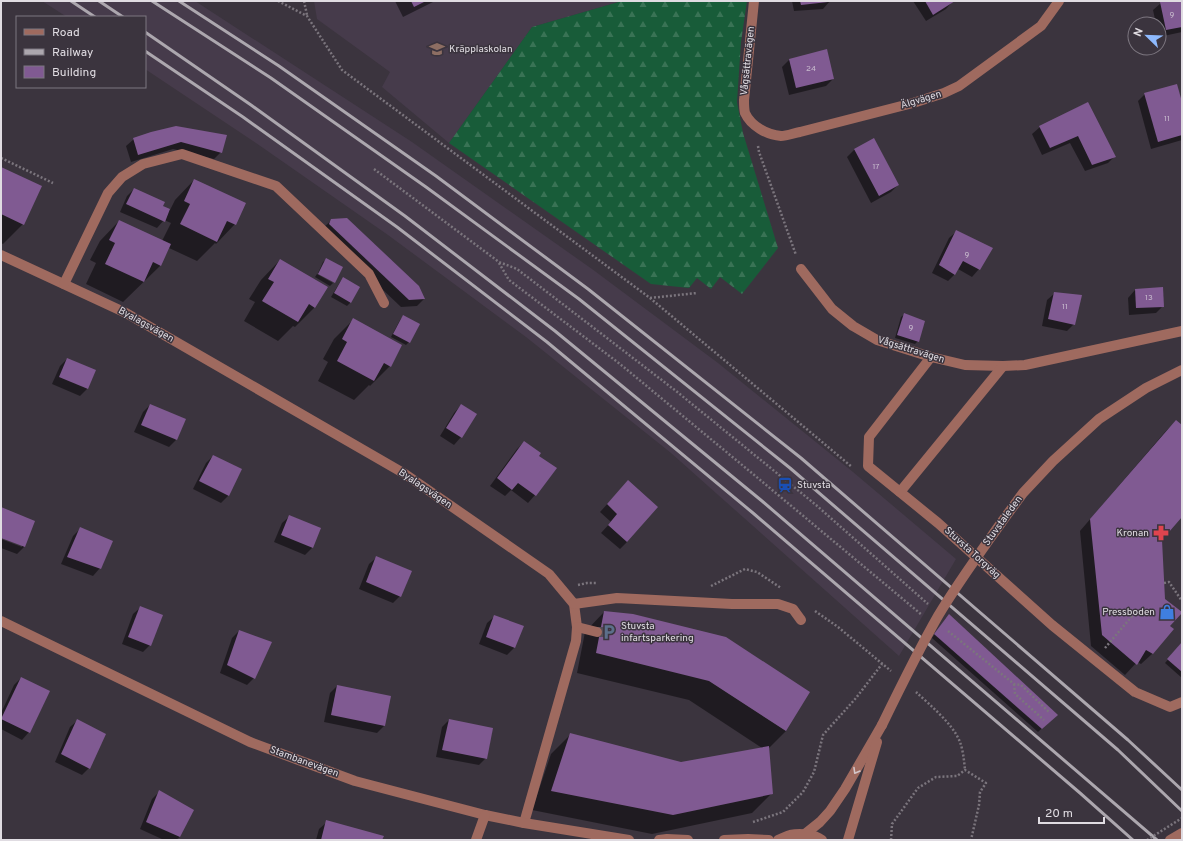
<svg xmlns="http://www.w3.org/2000/svg" width="1183" height="841" font-family="Overpass,sans-serif">
<defs>
<pattern id="forest-firs" width="22" height="20" patternUnits="userSpaceOnUse"><rect width="22" height="20" fill="#185c39"/><path d="M5 1l3.5 6h-7zM16 11l3.5 6h-7z" fill="#397355"/></pattern>
</defs>
<rect width="100%" height="100%" fill="#3b343e"/>
<g fill="#463b4b">
<path d="M42 1H195L412 142 592 269 718 363 853 472 956 559 899 656 671 453 526 337 388 235 256 143 145 69V17H67Z"/>
<path d="M314 1H622L532 27 449 143 382 87 390 72 317 19Z"/>
</g>
<path fill="url(#forest-firs)" d="M622 1H747L741 42 737 102 743 133 778 248 742 294 720 277 711 289 697 278 689 288 651 284 449 143 532 27Z"/>
<g fill="#0007">
<path d="M395 1H435L403 17Z"/>
<path d="M792 1H830L823 9 794 11Z"/>
<path d="M913 1H953L946 9 926 21Z"/>
<path d="M1171 1H1182V34V32L1159 37V24H1156L1153 10 1161 3Z"/>
<path d="M789 60 833 79 826 86 789 95 782 67Z"/>
<path d="M1145 94 1182 106V140L1151 149 1138 101Z"/>
<path d="M1087 103 1115 156 1108 163 1085 171 1070 143 1042 155 1032 134 1040 127Z"/>
<path d="M151 133 221 152 214 159 173 149 131 162 126 146 134 139Z"/>
<path d="M874 139 898 185 891 192 871 203 847 157 854 150Z"/>
<path d="M1 168 23 224 3 244 1 243Z"/>
<path d="M194 180 235 224 216 244 215 243 197 261 169 248 160 266 123 302 86 284 96 263 90 260 100 241 119 221 162 241 171 223 164 220 157 228 120 212 127 196 134 189 162 206 170 210 175 200Z"/>
<path d="M332 220 424 299 417 306 401 307 322 232 324 227Z"/>
<path d="M957 231 979 269 972 277 958 269 955 274 948 281 932 273 949 238Z"/>
<path d="M327 259 334 281 318 273 323 262Z"/>
<path d="M280 260 315 307 295 327 293 326 278 341 244 321 255 302 249 299 261 280Z"/>
<path d="M317 274 333 283 330 286 315 277Z"/>
<path d="M343 278 359 288 350 303 347 306 331 297 340 282Z"/>
<path d="M1135 290 1163 306 1156 313 1129 315 1128 298Z"/>
<path d="M1055 293 1074 324 1067 331 1042 326 1047 300Z"/>
<path d="M905 314 918 341 915 344 895 338 901 317Z"/>
<path d="M403 316 409 342 406 345 391 337 400 320Z"/>
<path d="M353 320 390 366 370 386 369 385 354 400 318 381 328 362 323 359 334 339Z"/>
<path d="M67 359 95 371 87 389 80 396 52 384 60 366Z"/>
<path d="M150 405 176 440 169 447 134 432 143 412Z"/>
<path d="M461 405V437L454 445 440 436 454 413Z"/>
<path d="M1176 421 1182 426V516L1161 540 1164 600 1168 626 1173 629 1152 654 1141 664 1137 662 1125 675 1091 646 1080 531 1165 432Z"/>
<path d="M524 442 538 456 535 495 528 503 511 490 505 496 490 486 517 449Z"/>
<path d="M213 456 241 470 228 496 221 503 193 489 206 463Z"/>
<path d="M621 489 627 542 620 549 601 533 611 522 600 512Z"/>
<path d="M1 508 24 547 17 554 1 548V539L22 547V545L1 537Z"/>
<path d="M290 516 320 529 312 548 305 555 274 542 282 523Z"/>
<path d="M80 529 100 568 93 576 61 564 73 536Z"/>
<path d="M377 557 400 596 393 603 359 589 369 564Z"/>
<path d="M141 607 150 645 143 652 122 644 133 614Z"/>
<path d="M604 612 786 731 768 749 772 793 752 813 652 834 532 810 551 754 571 734 681 763 762 748 689 700 577 673 585 632Z"/>
<path d="M495 616 522 627 514 648 507 655 479 644 487 623Z"/>
<path d="M946 618 1056 715 1038 732 932 638Z"/>
<path d="M239 631 254 678 247 685 220 673 232 638Z"/>
<path d="M1182 643V678L1165 663Z"/>
<path d="M21 678 29 732 22 740 1 729V713L14 685Z"/>
<path d="M337 686 384 726 377 733 324 722 330 693Z"/>
<path d="M78 720 89 768 82 775 55 762 70 727Z"/>
<path d="M449 720 486 758 479 765 436 757 442 727Z"/>
<path d="M159 792 180 837 176 840H164L140 829 152 799Z"/>
<path d="M327 822 381 840H316L319 829Z"/>
</g>
<g fill="#805a92">
<path d="M411 1H426L414 7Z"/>
<path d="M800 1H828V2L801 5Z"/>
<path d="M925 1H955L933 15Z"/>
<path d="M1166 1H1182V27L1166 30 1160 2Z"/>
<path d="M827 49 834 79 796 88 789 59Z"/>
<path d="M1177 84 1182 102V135L1158 142 1144 93Z"/>
<path d="M1088 102 1116 157 1092 165 1078 136 1050 148 1039 126Z"/>
<path d="M176 126 227 135 222 153 181 142 138 155 133 138 151 132Z"/>
<path d="M874 138 899 185 879 196 854 149Z"/>
<path d="M1 167 42 186 24 225 1 214Z"/>
<path d="M194 179 246 203 236 225 227 221 217 242 180 224 190 204 184 201Z"/>
<path d="M134 188 165 202 163 206 170 209 165 222 126 204Z"/>
<path d="M347 218 419 286 425 299 409 300 329 224 331 219Z"/>
<path d="M119 220 171 244 161 266 153 262 144 282 105 264 115 243 109 240Z"/>
<path d="M956 230 993 248 980 270 963 261 955 275 939 265Z"/>
<path d="M326 258 343 267 335 283 318 274Z"/>
<path d="M280 259 328 287 315 308 309 304 298 322 262 301 274 282 268 279Z"/>
<path d="M343 277 360 287 351 303 334 293Z"/>
<path d="M1163 287 1164 307 1136 308 1135 289Z"/>
<path d="M1054 292 1082 295 1075 325 1048 319Z"/>
<path d="M904 313 925 321 919 342 897 335Z"/>
<path d="M403 315 420 324 410 343 393 334Z"/>
<path d="M353 318 402 345 391 367 384 363 374 381 337 361 347 342 342 339Z"/>
<path d="M67 358 96 370 88 389 59 377Z"/>
<path d="M150 404 186 419 177 440 141 425Z"/>
<path d="M461 404 477 414 462 438 446 428Z"/>
<path d="M1176 420 1182 425V517L1162 540 1165 599 1182 612V613L1170 626 1174 629 1153 654 1146 650 1137 665 1102 635 1090 519Z"/>
<path d="M524 441 541 453 539 456 557 468 536 496 518 483 512 490 497 478Z"/>
<path d="M213 455 242 469 229 496 199 481Z"/>
<path d="M628 480 658 507 627 542 608 525 617 514 607 504Z"/>
<path d="M1 507 35 521 25 547 1 538Z"/>
<path d="M289 515 321 528 313 548 281 535Z"/>
<path d="M80 527 113 541 101 569 67 557Z"/>
<path d="M376 556 412 571 401 597 366 582Z"/>
<path d="M140 606 163 615 151 646 128 637Z"/>
<path d="M604 611 633 614 726 637 810 692 786 731 709 681 596 653Z"/>
<path d="M949 614 1058 715 1042 729 934 634Z"/>
<path d="M494 615 524 626 515 648 486 637Z"/>
<path d="M239 630 272 642 255 679 227 665Z"/>
<path d="M1182 642V672L1167 659Z"/>
<path d="M21 677 50 691 30 733 1 719Z"/>
<path d="M337 685 391 696 385 726 331 715Z"/>
<path d="M77 719 106 734 90 769 61 754Z"/>
<path d="M449 719 493 728 487 759 442 750Z"/>
<path d="M570 733 681 762 769 746 773 794 673 815 551 791Z"/>
<path d="M159 790 194 810 180 837 146 822Z"/>
<path d="M326 820 384 836 382 840H321Z"/>
</g>
<g fill="none" stroke-linecap="round" stroke-linejoin="round">
<path stroke="#544d57" stroke-width="10" stroke-dasharray="10 5" stroke-linecap="butt" d="M597 632H609"/>
<g stroke="#7b757d" stroke-width="2.5" stroke-dasharray="2 2" stroke-linecap="butt">
<path d="M278 1 307 16 342 70 650 298 852 467"/>
<path d="M304 1 307 15"/>
<path d="M758 146 759 152 796 255"/>
<path d="M1 158 53 183"/>
<path d="M374 169 499 262 517 269 676 391 816 505 928 604"/>
<path d="M499 263 509 280 620 364 753 474 922 615"/>
<path d="M650 298 697 293"/>
<path d="M1164 583 1169 582 1182 601"/>
<path d="M578 585 587 583H596"/>
<path d="M711 586 745 569 757 572 781 588"/>
<path d="M815 611 838 627 891 671"/>
<path d="M948 631 1014 684 1021 685 1050 713"/>
<path d="M1105 648 1133 615"/>
<path d="M1014 684 1015 694 1044 720"/>
<path d="M916 692C930 705 953 724 960 742 963 750 964 760 965 770"/>
<path d="M753 822 783 812 803 792 814 772 823 735 856 698 882 664"/>
<path d="M891 840 892 824 918 788 936 777 957 776 965 770 986 783 980 792 979 805 971 840"/>
</g>
<g stroke="#9f6a5f" stroke-width="10">
<path d="M754 1 744 100C744 104 744 109 745 113 751 126 767 135 781 136 787 136 794 133 800 132L913 103 944 93 959 86 1041 26 1059 1"/>
<path d="M1 255 126 313 405 474 549 574 574 604 577 627 576 641 524 823"/>
<path d="M801 269 832 309 853 326 877 340 931 357 965 365 1003 366 1025 365 1182 331"/>
<path d="M64 284 108 193 122 177 143 164 182 154 276 186 369 274 384 303"/>
<path d="M931 357 869 437 868 466 938 523 1052 625 1135 692 1170 707 1182 702"/>
<path d="M900 492 1003 366"/>
<path d="M1001 523 1023 493 1053 461 1099 419 1146 388 1182 370"/>
<path d="M574 604 617 598 732 604H778L793 609 801 620"/>
<path d="M1 621 250 742 355 781 485 815 524 823 629 840"/>
<path d="M577 627 597 632"/>
<path d="M805 834 820 822 830 811 845 789 882 725"/>
<path d="M476 840 485 815"/>
<path d="M659 840 667 839 688 840"/>
<path d="M724 840 748 839 769 840"/>
<path d="M778 840C782 838 786 836 790 835 800 833 814 834 822 840"/>
<path d="M848 840 877 742"/>
<path d="M1170 840 1182 833"/>
</g>
<g stroke="#aca7ae" stroke-width="3">
<path d="M71 1 95 17"/>
<path d="M99 1 123 17"/>
<path d="M152 1 271 78 426 187 579 299 790 468 1118 750 1182 811"/>
<path d="M179 1 279 66 436 176 588 289 801 458 1128 740 1182 790"/>
<path d="M145 32 251 105 405 216 555 331 762 501 1157 840"/>
<path d="M145 51 243 117 397 227 547 342 753 513 1080 793 1133 840"/>
</g>
<path stroke="#7b757d" stroke-width="2.5" stroke-dasharray="2 2" stroke-linecap="butt" d="M1147 840 1182 818"/>
<path stroke="#9f6a5f" stroke-width="10" d="M882 725C900 688 918 651 938 616 957 584 979 554 1001 523"/>
</g>
<defs><path id="oneway-chevron" d="M-2-3.5L2.5 0L-2 3.5" fill="none" stroke-width="1.6" stroke-linecap="round" stroke-linejoin="round"/></defs>
<use stroke="#d3c5c8" href="#oneway-chevron" transform="translate(856 771) rotate(120)"/>
<defs>
<symbol id="school-bare" viewBox="-9 -9 18 18"><path d="M0-5L7-2L0 1L-7-2ZM-4 1L0 2.5L4 1V4Q0 6-4 4Z" fill="#8d6e63" stroke="#3b343e" stroke-width="2.5" paint-order="stroke"/></symbol>
<symbol id="station-bare" viewBox="-9 -9 18 18"><path d="M-3-6H3Q5-6 5-4V2Q5 4 3 4L4.5 6H3L1.5 4h-3L-3 6H-4.5L-3 4Q-5 4-5 2V-4Q-5-6-3-6ZM-3.5-4v3h7v-3ZM-3.5 1v1.5H-2V1ZM2 1v1.5H3.5V1Z" fill="#1a4fb4" stroke="#3b343e" stroke-width="2.5" paint-order="stroke"/></symbol>
<symbol id="pharmacy-bare" viewBox="-9 -9 18 18"><path d="M-2-6h4v4h4v4h-4v4h-4v-4h-4v-4h4Z" fill="#e0444e" stroke="#3b343e" stroke-width="2.5" paint-order="stroke"/></symbol>
<symbol id="shop-bare" viewBox="-9 -9 18 18"><path d="M-5-2.5h2.3a2.7 3.5 0 0 1 5.4 0H5L5.5 6h-11ZM-1.5-2.5h3a1.5 2.3 0 0 0-3 0Z" fill="#3f7fe0" stroke="#3b343e" stroke-width="2.5" paint-order="stroke"/></symbol>
<symbol id="parking-bare" viewBox="-9 -9 18 18"><path d="M-3.5-5.5H1a3.5 3.5 0 0 1 0 7H-1V5.5H-3.5ZM-1-3.4V-.6H.8a1.4 1.4 0 0 0 0-2.8Z" fill="#5c6f8a" stroke="#3b343e" stroke-width="2.5" paint-order="stroke"/></symbol>
</defs>
<g fill-rule="evenodd">
<use href="#school-bare" x="426" y="38" width="22" height="22"/>
<use href="#station-bare" x="774" y="474" width="22" height="22"/>
<use href="#pharmacy-bare" x="1150" y="522" width="22" height="22"/>
<use href="#shop-bare" x="1156" y="601" width="22" height="22"/>
<use href="#parking-bare" x="598" y="621" width="22" height="22"/>
</g>
<g text-anchor="middle" dominant-baseline="central" stroke-width="3" stroke-linejoin="round" paint-order="stroke">
<g font-size="8" fill="#c8bcce">
<text x="1172" y="15">9</text>
<text x="811" y="69">24</text>
<text x="1167" y="119">11</text>
<text x="876" y="167">17</text>
<text x="967" y="255">9</text>
<text x="1149" y="298">13</text>
<text x="1065" y="307">11</text>
<text x="911" y="328">9</text>
</g>
<g font-size="10" fill="#e0dce2" stroke="#3b343e" text-anchor="start">
<text x="449" y="49">Kräpplaskolan</text>
<text x="797" y="485">Stuvsta</text>
<text x="1149" y="533" text-anchor="end">Kronan</text>
<text x="1155" y="612" text-anchor="end">Pressboden</text>
<text x="621" y="626">Stuvsta<tspan x="621" dy="12">infartsparkering</tspan></text>
</g>
<g font-size="10" fill="#e0dce2" stroke="#3b343e">
<text transform="translate(748 61) rotate(-84)">Vågsättravägen</text>
<text transform="translate(921 100) rotate(-17)">Älgvägen</text>
<text transform="translate(146 325) rotate(29)">Byalagsvägen</text>
<text transform="translate(911 350) rotate(17)">Vågsättravägen</text>
<text transform="translate(425 489) rotate(34)">Byalagsvägen</text>
<text transform="translate(1003 521) rotate(-54)">Stuvstaleden</text>
<text transform="translate(972 553) rotate(42)">Stuvsta Torgväg</text>
<text transform="translate(304 762) rotate(20)">Stambanevägen</text>
</g>
</g>
<rect width="1183" height="841" fill="none" stroke="#e0dce2" stroke-width="4"/>
<rect x="16" y="16" width="130" height="72" fill="#3b343e" stroke="#7d7780"/>
<rect x="24" y="29" width="20" height="6" fill="#9f6a5f" stroke="#7d7780"/>
<text x="52" y="36" font-size="12" fill="#e0dce2">Road</text>
<rect x="24" y="49" width="20" height="6" fill="#aca7ae" stroke="#7d7780"/>
<text x="52" y="56" font-size="12" fill="#e0dce2">Railway</text>
<rect x="24" y="66" width="20" height="12" fill="#805a92" stroke="#7d7780"/>
<text x="52" y="76" font-size="12" fill="#e0dce2">Building</text>
<g transform="translate(1147 36) rotate(293)"><circle r="19" fill="#3b343e" stroke="#7d7780"/>
<path d="M0-3L7 15L0 10L-7 15Z" fill="#8eb9fd"/>
<text y="-6" font-size="11" font-weight="bold" text-anchor="middle" fill="#e0dce2">N</text>
</g>
<path d="M1039 817v6h65v-6" fill="none" stroke="#e0dce2" stroke-width="2"/>
<text x="1045" y="817" font-size="12" fill="#e0dce2" stroke="#3b343e" stroke-width="3" paint-order="stroke">20 m</text>
</svg>
